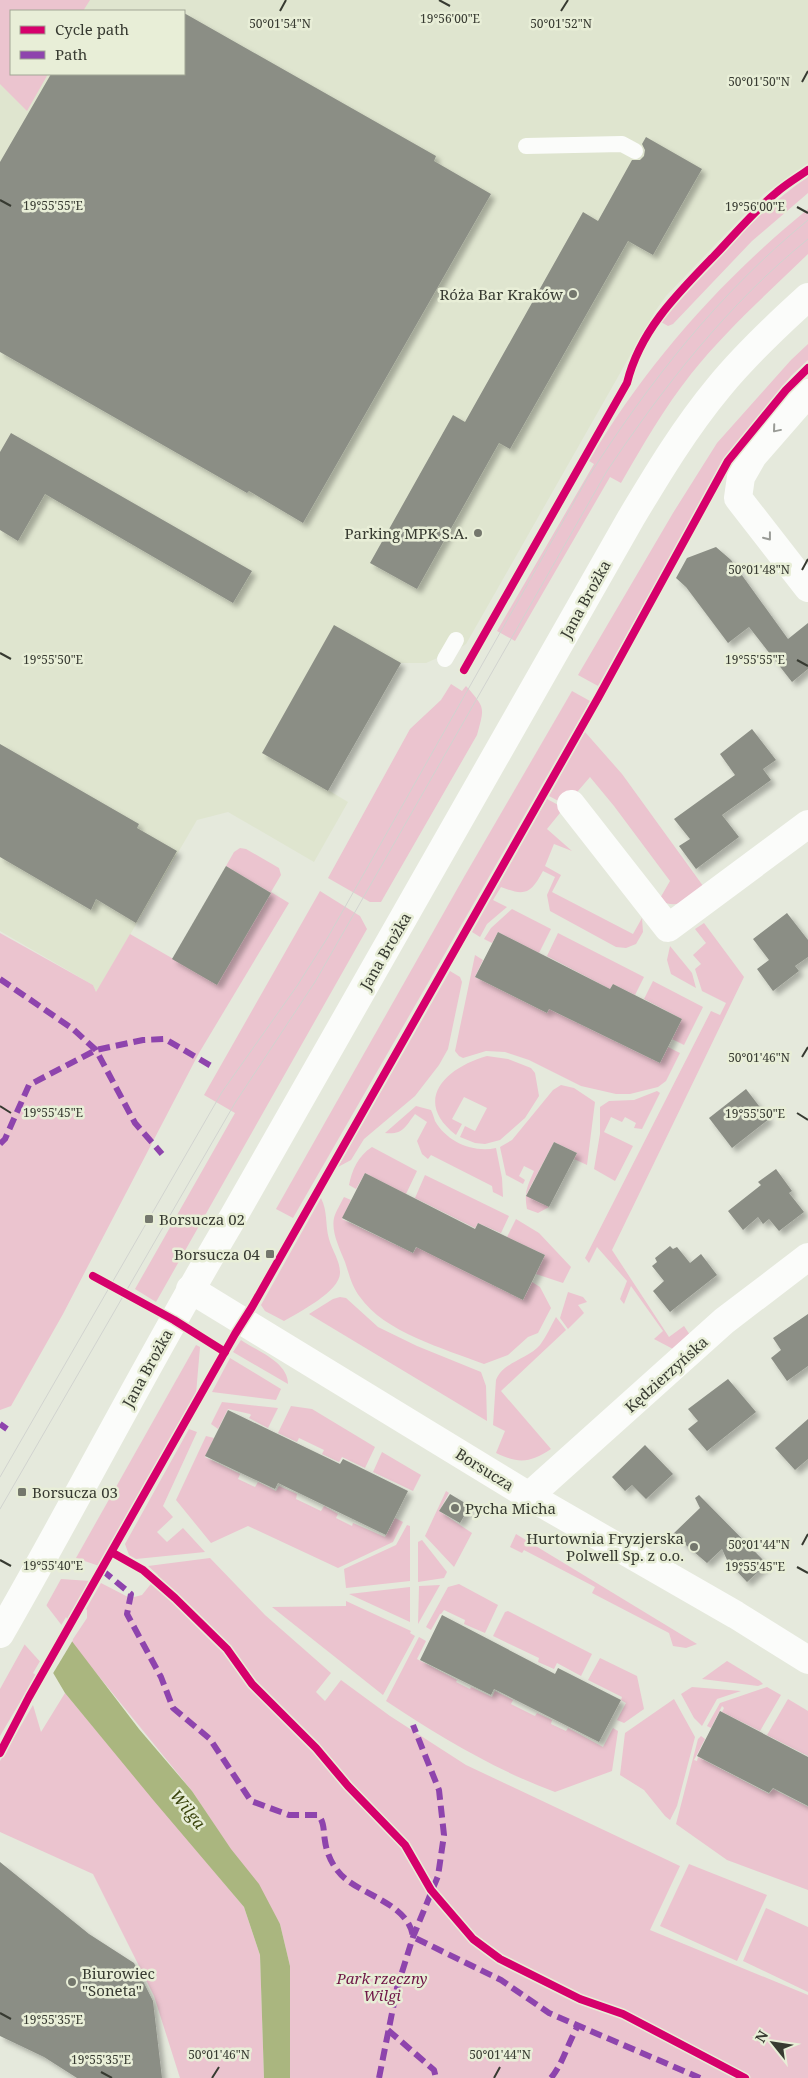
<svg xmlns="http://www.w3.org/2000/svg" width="808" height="2078" font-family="'Noto Serif',serif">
<defs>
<filter id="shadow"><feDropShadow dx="4.5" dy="4.5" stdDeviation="2.5" flood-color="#0004"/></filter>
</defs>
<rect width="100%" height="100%" fill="#e5e9dc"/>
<path fill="#dfe5cf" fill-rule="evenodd" d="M0 0H808V163L764 194 666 296 656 310 466 644 460 648 426 663H400L328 790 348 802 314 862 228 812 197 820 96 993 93 985 0 931ZM11 11H184V74H11Z"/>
<g fill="#ebc4cf">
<path d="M0 0H90L83 11H11V74H48L27 111 0 84Z"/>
<path d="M808 177V193L752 241 673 324 668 326 661 322C674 302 693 285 709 268 740 235 770 202 808 177Z"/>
<path d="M808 209V254C768 293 726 330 691 374 664 408 643 445 621 483L610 477 515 641 497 631 594 464 589 461C645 365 722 279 808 209Z"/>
<path d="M808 344V360L791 376 725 459 598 686 578 675 673 513 717 443 791 360Z"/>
<path d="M451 684 462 691 466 686C485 708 485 706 477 735L381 902H370L328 878 410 729 441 700Z"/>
<path d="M572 691 590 701 293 1218 276 1209 464 877Z"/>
<path d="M585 732 622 774 706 890C690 900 677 910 659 900L670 881 614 806 590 777 566 805 549 796Z"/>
<path d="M547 799 564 808 547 829 572 851 554 844 545 866 561 875 552 892 633 934 642 918 643 932 636 944 626 948 616 947 550 911 547 895 555 877 543 871C531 893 526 897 501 887L493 900 507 907 487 924 480 937 472 932Z"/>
<path d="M240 848 246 849 279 868 281 875 271 892 289 903 199 1053 63 1314 11 1406 0 1410V933L93 985 96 992 130 934 217 984 271 893 226 866 234 852Z"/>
<path d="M320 891 360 916 367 929 156 1302 135 1289 235 1113 204 1095Z"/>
<path d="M512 909 551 929 539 953 498 932 492 943 484 939 491 928Z"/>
<path d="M704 923 744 977 612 1250 669 1337 684 1326 690 1335 673 1349 654 1339 663 1331 631 1286 624 1304 620 1299 627 1281 597 1247 589 1263 585 1258 711 1011 720 1015 726 1003 702 991 695 969 701 964 693 955 706 943 695 929Z"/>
<path d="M558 933 644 977 635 995 613 984 610 989 547 956Z"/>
<path d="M670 946 692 973 696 988 671 974 667 960Z"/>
<path d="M475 955 483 960 475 977 547 1013 549 1009 660 1063 668 1047 680 1053 666 1081 658 1087 630 1094H616L581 1086 529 1060 505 1052 486 1051 463 1058 459 1056 455 1051Z"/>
<path d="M450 971 460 977 462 982 448 1049 439 1065 415 1096 364 1139 351 1160 338 1167Z"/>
<path d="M653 981 703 1007 684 1045 672 1039 682 1019 644 999Z"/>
<path d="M487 1056 508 1059 531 1068 535 1073 539 1096 525 1118 500 1140 485 1144 475 1143 460 1137 465 1126 475 1131 487 1108 464 1097 452 1119 462 1124 456 1135C411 1100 447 1067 487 1056Z"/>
<path d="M561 1085 574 1088 595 1102 587 1165 574 1159 577 1153 554 1142 526 1195 549 1207 538 1213 527 1209C524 1192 527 1187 534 1171L524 1166 519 1176 525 1180 523 1184 506 1175 500 1147 512 1140 553 1090Z"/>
<path d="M657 1091 660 1093 642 1129 634 1128 636 1123 625 1117 622 1122 611 1117 604 1132 633 1146 615 1181 594 1169 600 1134V1107L609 1101 634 1100Z"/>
<path d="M416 1106 431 1110C433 1114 434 1118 435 1121 447 1142 473 1153 496 1148L502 1178 503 1197 493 1192 492 1186 431 1155 428 1159 422 1154 417 1141 427 1122 415 1114C405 1127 403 1135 385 1133Z"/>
<path d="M372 1147 417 1171 406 1194 365 1173 356 1189 349 1185C352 1170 358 1156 372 1147Z"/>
<path d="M425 1175 509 1216 501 1233 478 1223 475 1228 415 1198Z"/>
<path d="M344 1197 351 1200 342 1219 413 1253 417 1247 523 1300 532 1282 540 1287 551 1308 538 1333 528 1337 508 1355 484 1364C445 1349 384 1332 360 1297 352 1287 349 1274 345 1262 340 1249 331 1232 334 1218 336 1211 341 1203 344 1197Z"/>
<path d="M321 1198C328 1212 325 1225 329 1239 332 1250 340 1261 340 1272 341 1291 299 1312 284 1321L265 1311 261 1305Z"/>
<path d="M516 1219 539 1233 571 1267 563 1283 536 1274 545 1255 507 1237Z"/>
<path d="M568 1292 583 1297 587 1302 578 1305 584 1313 568 1329 560 1318Z"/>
<path d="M340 1297 346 1298 378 1327 417 1346 481 1372 486 1386 487 1421 309 1314 333 1299Z"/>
<path d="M556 1317 566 1330 501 1391 551 1449C530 1463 519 1464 496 1453L505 1431 493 1425 496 1380C503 1362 528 1359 540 1345 546 1337 551 1326 556 1317Z"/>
<path d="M241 1340C257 1351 288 1362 288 1384L233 1352Z"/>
<path d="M196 1345 200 1347 196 1394 113 1553 102 1567 76 1558Z"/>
<path d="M230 1358 281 1389 276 1400 212 1392Z"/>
<path d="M222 1402 278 1408 268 1428 249 1418 251 1415 250 1414 228 1409 218 1429 211 1424Z"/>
<path d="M291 1406 312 1409 375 1447 365 1468 342 1457 339 1462 322 1454 324 1450 299 1438 297 1442 278 1433Z"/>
<path d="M189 1429 197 1432 163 1506 173 1517 157 1532 167 1542 183 1528 205 1552 136 1559 129 1555 125 1544Z"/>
<path d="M206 1436 214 1438 205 1457 240 1474 238 1479 255 1487 258 1482 276 1491 279 1486 297 1494 296 1499 321 1511 324 1506 338 1514 336 1518 352 1526 353 1523 385 1537 395 1518 403 1522 393 1542 338 1568 248 1526 211 1543 176 1500Z"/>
<path d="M382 1452 421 1475 413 1491 373 1472Z"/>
<path d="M446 1491 449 1493 439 1511 472 1533 454 1567 425 1536Z"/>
<path d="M407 1525 410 1526V1581L346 1588 344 1569 396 1545Z"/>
<path d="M516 1534 697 1644 686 1648 673 1646 669 1633 592 1593 595 1587 524 1550 522 1553 510 1547Z"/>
<path d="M422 1540 447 1572 444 1578 418 1582V1542Z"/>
<path d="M210 1558 265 1615 331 1673 316 1692 325 1701 341 1680 390 1716 466 1765 680 1866 650 1930 808 1995V2078H290V1966L280 1924 192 1791 71 1642 87 1618V1610L86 1609 101 1583 130 1598 142 1595 158 1575 148 1566Z"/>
<path d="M61 1579 90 1581 68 1620 66 1617 33 1673 36 1675 0 1736V1689Z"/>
<path d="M459 1584 498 1605 485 1633 464 1624 465 1620 444 1610 441 1614H440L431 1630 426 1627 448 1587Z"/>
<path d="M440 1585 418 1624 419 1586Z"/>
<path d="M410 1587V1622L349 1594Z"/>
<path d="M346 1601 411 1631 410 1633 415 1636 383 1695 272 1607 346 1606Z"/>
<path d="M508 1611 592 1654 581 1676 557 1663 554 1669 538 1662 539 1658 493 1636 505 1612Z"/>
<path d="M419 1637 426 1641 417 1659 457 1680 456 1682 470 1689 471 1687 492 1697 495 1691 513 1700 511 1704 535 1716 537 1713 552 1720 551 1724 566 1731 568 1728 603 1747 613 1728 618 1731 612 1771 555 1792C495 1770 439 1736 386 1701Z"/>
<path d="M600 1658 637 1676 644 1709 624 1723 617 1720 626 1703 621 1700 622 1697 588 1680Z"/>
<path d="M727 1661 760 1681 763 1684 758 1686 702 1679Z"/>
<path d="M692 1687 741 1691 717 1699 702 1726 694 1718 681 1694Z"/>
<path d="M767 1687 781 1695 760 1731 722 1712 724 1708 722 1706 711 1728 707 1726 720 1703Z"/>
<path d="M65 1693 244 1907 260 1955 264 2078H180L154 1996 93 1874 0 1832V1761L33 1705 41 1732Z"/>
<path d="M674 1699 695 1737 677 1806 670 1820 665 1816 644 1790 620 1775 625 1733Z"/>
<path d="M788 1699 808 1711V1756L767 1735Z"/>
<path d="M701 1736 705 1739 694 1760 697 1761 698 1757 769 1794 773 1789 808 1807V1890L727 1860 676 1824 698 1739Z"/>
<path d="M689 1864 767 1895 737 1961 660 1926Z"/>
<path d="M766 1908 808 1927V1992L743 1961Z"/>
</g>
<path fill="#aab67f" d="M0 1547 139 1729 192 1791 231 1849 259 1884 280 1924 290 1966V2078H264L260 1955 244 1907 154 1801 65 1693 52 1671Z"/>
<path fill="#e5e9dc" d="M0 1545 73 1640 52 1675 0 1617Z"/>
<g fill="#8b8e85" filter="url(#shadow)">
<path d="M184 13 436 156 434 161 491 194 303 523 249 491 247 493 0 352V162L51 74H184Z"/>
<path d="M646 137 702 169 653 255 628 241 510 449 499 443 417 589 370 563 453 415 465 422 583 212 598 221 632 160H640L644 156 645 150 642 144Z"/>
<path d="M11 433 252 571 233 603 45 494 18 541 0 530V452Z"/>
<path d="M716 547 731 560 788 639 808 623V669L792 682 749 627 728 643 686 587 676 578 687 558Z"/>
<path d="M334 625 401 663 328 791 262 753Z"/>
<path d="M752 729 776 760 763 769 771 780 722 815 739 837 696 869 679 846 690 839 674 819 735 775 720 754Z"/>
<path d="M0 744 139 824 137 828 177 851 136 923 96 899 91 910 0 857Z"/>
<path d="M226 866 271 893 217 985 172 959Z"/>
<path d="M787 913 808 940V957L795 966 799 971 773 991 757 969 769 960 753 939Z"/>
<path d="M498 932 610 989 613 984 682 1019 660 1063 549 1009 547 1013 475 977Z"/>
<path d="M746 1089 769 1119 732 1148 709 1118Z"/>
<path d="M554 1142 577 1153 549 1207 526 1196Z"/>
<path d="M776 1169 792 1191 789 1193 804 1212 779 1231 769 1219 763 1224 758 1217 743 1230 728 1211 761 1185 758 1182Z"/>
<path d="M365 1173 475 1229 478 1223 545 1255 523 1300 416 1247 413 1253 342 1218Z"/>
<path d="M670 1246 673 1249 677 1247 690 1263 701 1254 717 1275 670 1312 653 1291 664 1281 652 1266 657 1262 655 1258Z"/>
<path d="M808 1314V1366L787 1381 771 1358 781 1350 773 1338Z"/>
<path d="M728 1379 756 1412 707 1451 688 1429 698 1421 688 1409Z"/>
<path d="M228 1410 340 1464 343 1459 408 1491 386 1535 278 1483 275 1489 205 1456Z"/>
<path d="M808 1419V1459L795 1470 775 1448Z"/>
<path d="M645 1445 673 1474 646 1499 632 1485 625 1491 612 1477Z"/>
<path d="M450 1494 470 1506 460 1523 439 1511Z"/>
<path d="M699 1495 767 1564 747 1582 728 1562 722 1549 707 1563 673 1534 700 1508 695 1498Z"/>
<path d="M442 1615 555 1674 558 1668 621 1700 599 1742 494 1689 491 1695 420 1660Z"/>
<path d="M720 1711 808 1757V1806L773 1788 769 1793 697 1756Z"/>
<path d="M0 1862 89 1934 134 1963 153 2001 162 2078H77L44 2057 0 2036Z"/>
</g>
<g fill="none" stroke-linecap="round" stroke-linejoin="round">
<g stroke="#fbfcfa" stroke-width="16">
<path d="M526 146 622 144 635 151"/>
<path d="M445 659 456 640"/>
</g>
<g stroke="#fbfcfa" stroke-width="28">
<path d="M808 393 753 456 741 477 738 498 808 588"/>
<path d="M571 804 668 928 808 824"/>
<path d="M190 1289 529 1496 736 1615 808 1660"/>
<path d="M529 1496 724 1321 808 1257"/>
</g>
<path stroke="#fbfcfa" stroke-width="28" d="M0 1634C79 1497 151 1355 232 1219L631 518C658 473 685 428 719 387 746 354 777 325 808 297"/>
<g stroke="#d1d3cf" stroke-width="1">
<path d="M0 1477 222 1092 297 986 328 937 587 479C649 382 719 293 808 220"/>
<path d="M0 1509 235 1103 315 982 607 471C664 386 728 304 808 239"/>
</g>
<g stroke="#8e44ad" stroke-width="6" stroke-dasharray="12 6" stroke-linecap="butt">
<path d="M0 979 73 1029 96 1050 135 1123 162 1154"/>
<path d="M0 1144 5 1139 29 1085 96 1050 143 1040 165 1039 213 1067"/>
<path d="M0 1424 7 1429"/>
<path d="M102 1570 131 1594 127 1614 161 1677 173 1708 210 1739 251 1801 289 1815H318C325 1823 323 1830 325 1841 327 1856 335 1871 347 1880 369 1897 409 1906 413 1937L501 1980 549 2013 700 2078"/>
<path d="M388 2030 434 2070 436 2078"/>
<path d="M379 2078 397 1988 413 1937 438 1876 444 1835 439 1790 413 1725"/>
<path d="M551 2078C564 2062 568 2042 579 2024"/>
</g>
<defs>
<g id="cycleway">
<path d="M464 670 627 383C640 330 678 293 715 255 735 234 754 211 777 192 786 184 798 177 808 170"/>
<path d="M93 1276 174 1320 225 1352"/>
<path d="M113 1553 143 1570 175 1598 227 1649 252 1684 316 1748 348 1786 405 1845 431 1890 473 1939 500 1959 580 1999 623 2014 745 2078"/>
<path d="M0 1753 29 1697 235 1334 252 1307 598 698 728 461 786 390 808 368"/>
</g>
</defs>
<use href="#cycleway" stroke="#e8eed7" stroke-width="11"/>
<use href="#cycleway" stroke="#d6006c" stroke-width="8"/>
</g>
<defs><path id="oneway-chevron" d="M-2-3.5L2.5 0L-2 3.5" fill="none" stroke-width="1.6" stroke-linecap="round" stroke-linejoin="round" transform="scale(1.25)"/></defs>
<g stroke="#999b96">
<use href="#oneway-chevron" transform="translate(776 429) rotate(130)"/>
<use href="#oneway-chevron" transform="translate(768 537) rotate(52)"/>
</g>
<path fill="none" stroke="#373a31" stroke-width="2" d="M439 0 450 6M280 11 286 0M561 11 568 0M802 82 808 71M0 200 11 206M797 207 808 213M802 570 808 559M0 653 11 659M797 660 808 666M802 1057 808 1047M0 1106 11 1113M797 1113 808 1120M802 1545 808 1534M0 1560 11 1566M797 1567 808 1573M0 2013 11 2019M101 2072 112 2078M212 2078 219 2067M494 2078 500 2067"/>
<g fill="#74776d" stroke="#e8eed7" stroke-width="2">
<circle cx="573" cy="294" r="5"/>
<circle cx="478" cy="533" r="5"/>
<rect x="144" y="1214" width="10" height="10" rx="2.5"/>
<rect x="265" y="1249" width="10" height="10" rx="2.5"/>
<rect x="17" y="1487" width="10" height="10" rx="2.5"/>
<circle cx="455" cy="1508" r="5"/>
<circle cx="694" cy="1547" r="5"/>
<circle cx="72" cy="1982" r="5"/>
</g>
<g text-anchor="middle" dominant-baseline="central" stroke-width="5" stroke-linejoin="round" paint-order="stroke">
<g font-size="15" fill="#373a31" stroke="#e8eed7" text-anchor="end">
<text x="563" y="294">Róża Bar Kraków</text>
<text x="468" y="533">Parking MPK S.A.</text>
<text x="159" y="1219" text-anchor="start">Borsucza 02</text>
<text x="260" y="1254">Borsucza 04</text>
<text x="32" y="1492" text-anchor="start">Borsucza 03</text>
<text x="465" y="1508" text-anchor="start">Pycha Micha</text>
<text x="684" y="1538">Hurtownia Fryzjerska<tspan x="684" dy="17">Polwell Sp. z o.o.</tspan></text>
<text x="82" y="1973" text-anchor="start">Biurowiec<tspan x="82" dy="17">"Soneta"</tspan></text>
</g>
<g font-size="15" fill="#373a31" stroke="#e8eed7">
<text transform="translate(585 599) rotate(-61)">Jana Brożka</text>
<text transform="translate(385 951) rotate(-60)">Jana Brożka</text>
<text transform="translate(147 1368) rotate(-61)">Jana Brożka</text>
<text transform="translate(666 1374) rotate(-42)">Kędzierzyńska</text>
<text transform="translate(485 1469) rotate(32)">Borsucza</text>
</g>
<g font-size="15" font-style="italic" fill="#6f1646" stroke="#e8eed7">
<text x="382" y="1978">Park rzeczny<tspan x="382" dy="17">Wilgi</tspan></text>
</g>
<g font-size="16" font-style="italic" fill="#384209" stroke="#e8eed7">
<text transform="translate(188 1809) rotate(51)">Wilga</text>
</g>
</g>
<g font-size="12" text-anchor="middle" fill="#373a31" stroke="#e8eed7" stroke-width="5" stroke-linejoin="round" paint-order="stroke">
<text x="450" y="23">19°56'00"E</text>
<text x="280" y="28">50°01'54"N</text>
<text x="561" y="28">50°01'52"N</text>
<text x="759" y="86">50°01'50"N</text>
<text x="53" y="210">19°55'55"E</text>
<text x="755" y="211">19°56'00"E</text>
<text x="759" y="574">50°01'48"N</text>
<text x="53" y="664">19°55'50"E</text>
<text x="755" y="664">19°55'55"E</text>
<text x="759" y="1062">50°01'46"N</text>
<text x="53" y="1117">19°55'45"E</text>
<text x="755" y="1118">19°55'50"E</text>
<text x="759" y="1549">50°01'44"N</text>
<text x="53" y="1570">19°55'40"E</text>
<text x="755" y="1571">19°55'45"E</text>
<text x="53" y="2024">19°55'35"E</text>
<text x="219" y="2059">50°01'46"N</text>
<text x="500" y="2059">50°01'44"N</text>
<text x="101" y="2064">19°55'35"E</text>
</g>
<rect x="10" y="10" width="175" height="65" fill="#e8eed7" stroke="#a1a695"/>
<rect x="20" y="26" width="25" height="8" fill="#d6006c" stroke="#a1a695"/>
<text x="55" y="35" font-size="15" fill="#373a31">Cycle path</text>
<rect x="20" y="51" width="25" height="8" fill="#8e44ad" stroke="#a1a695"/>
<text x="55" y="60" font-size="15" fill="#373a31">Path</text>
<g transform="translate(773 2043) rotate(300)" stroke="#e8eed7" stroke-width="4" paint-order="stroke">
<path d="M0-4L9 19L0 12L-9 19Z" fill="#373a31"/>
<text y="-8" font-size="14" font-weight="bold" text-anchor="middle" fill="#373a31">N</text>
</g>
</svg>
